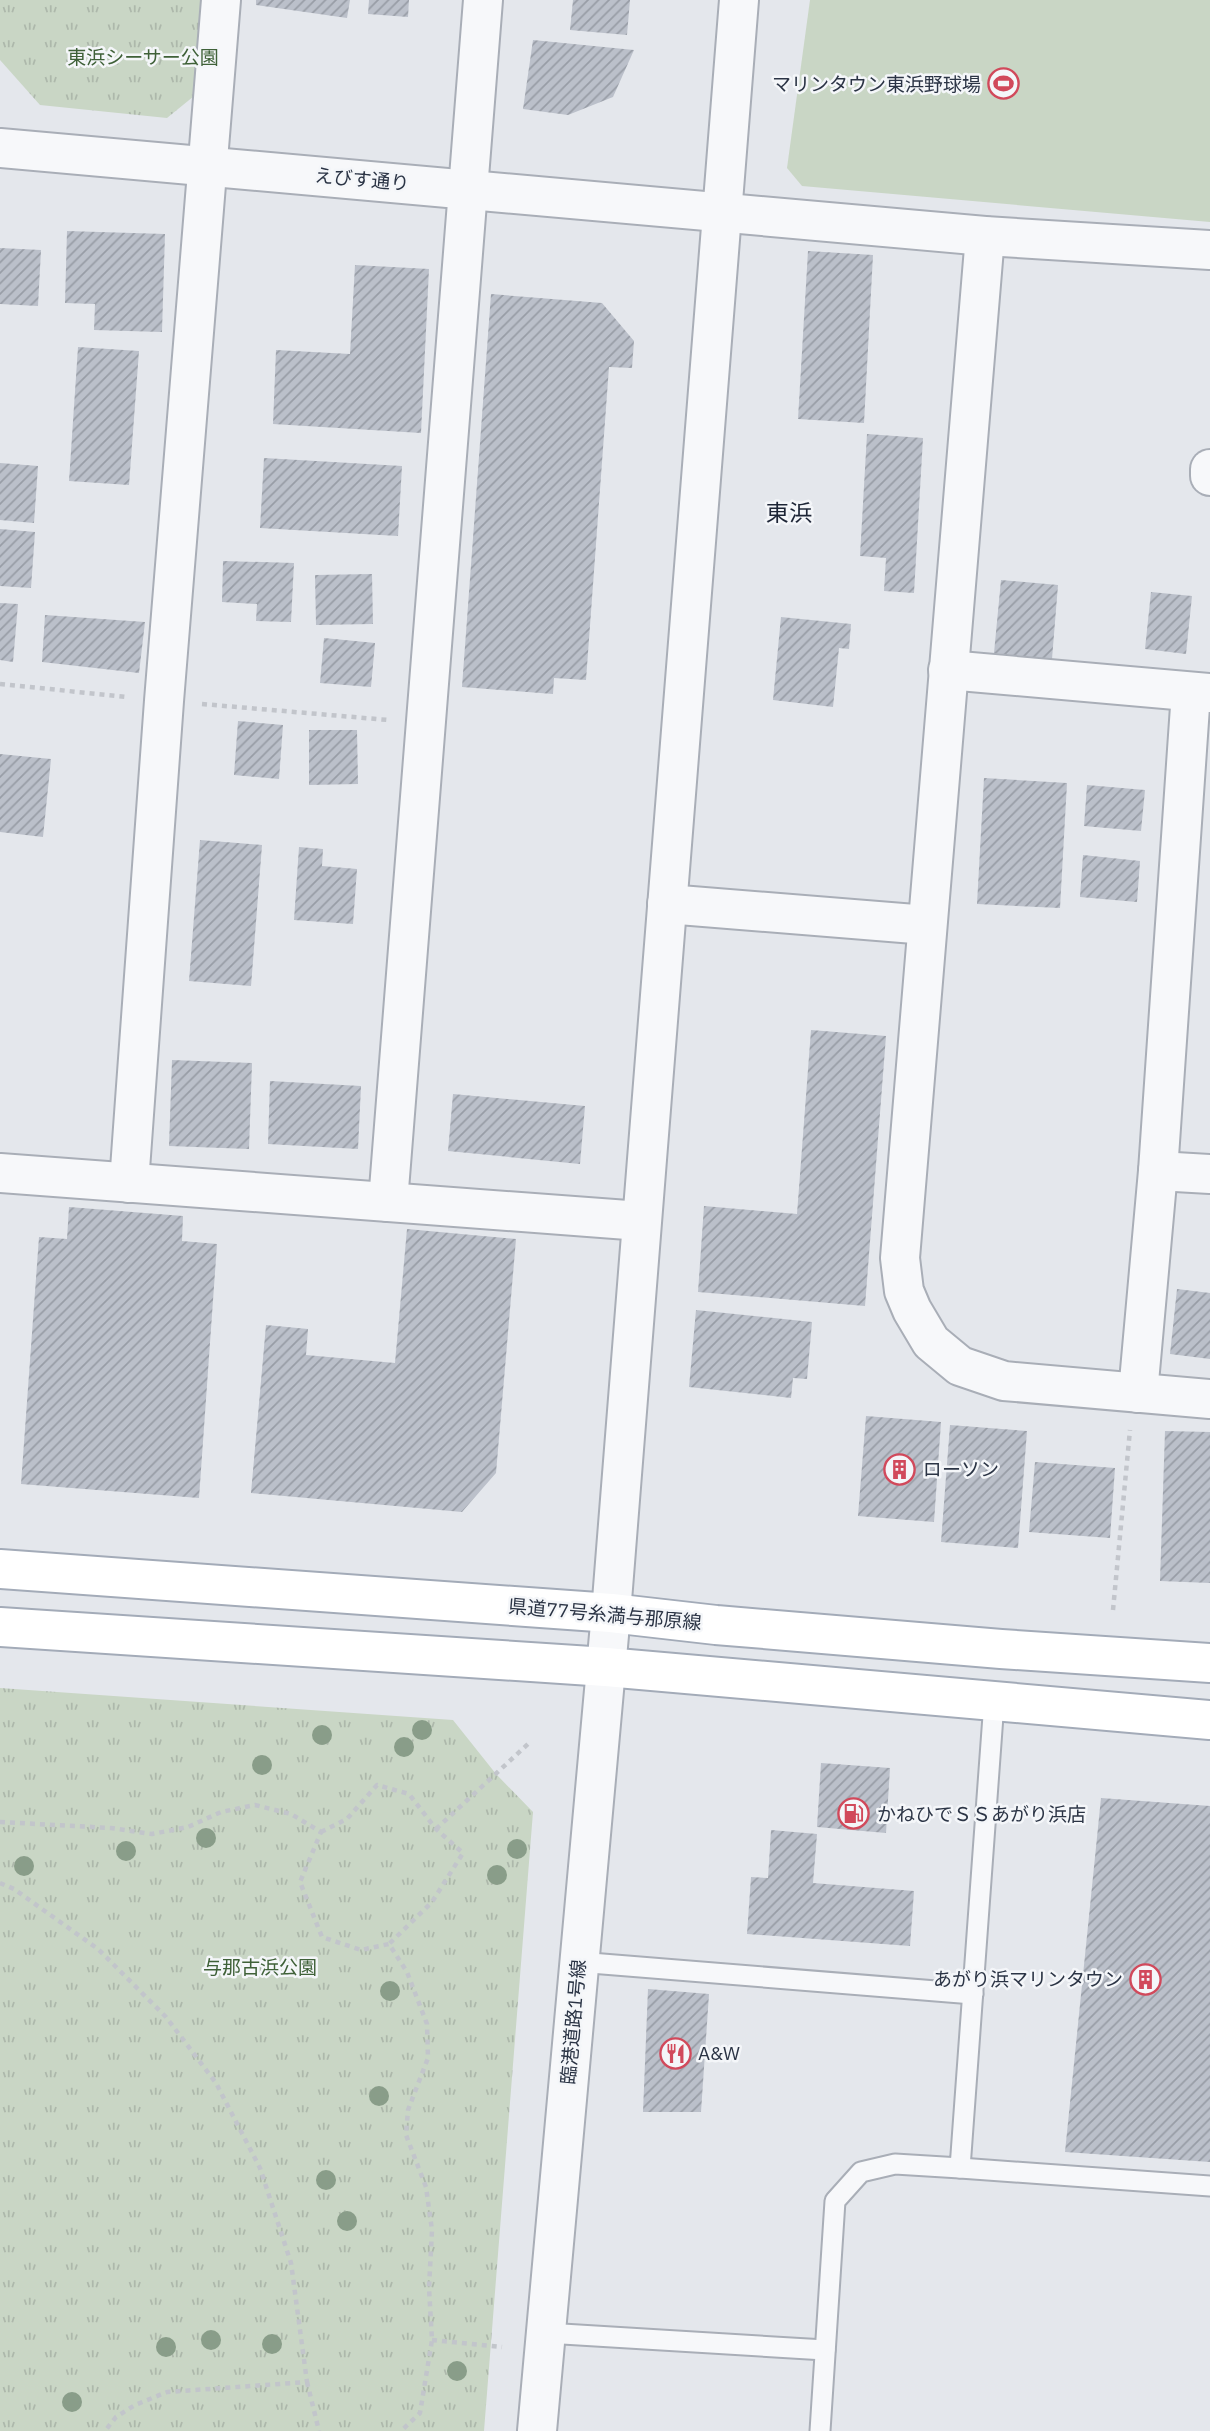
<svg xmlns="http://www.w3.org/2000/svg" width="1210" height="2431" font-family="'IBM Plex Sans','Noto Sans JP',sans-serif">
<defs>
<pattern id="park-tufts" width="24" height="20" patternUnits="userSpaceOnUse" patternTransform="scale(1.75)"><rect width="24" height="20" fill="#c9d6c5"/><path d="M3 7l-1-3M5 7V3M7 7l1-3M15 17l-1-3M17 17v-4M19 17l1-3" fill="none" stroke="#adb8ab"/></pattern>
<pattern id="building-hatch" width="6" height="6" patternUnits="userSpaceOnUse" patternTransform="scale(1.75)"><rect width="6" height="6" fill="#bbc0ca"/><path d="M-1 1l2-2M0 6l6-6M5 7l2-2" fill="none" stroke="#989da6"/></pattern>
</defs>
<rect width="100%" height="100%" fill="#e4e7ec"/>
<g fill="url(#park-tufts)">
<path d="M0 0H206L199 92 167 118 40 105 0 60Z"/>
<path d="M0 1688 453 1720 496 1774 533 1812 484 2431H0Z"/>
</g>
<path fill="#c9d6c5" d="M810 0H1210V222L802 186 787 168Z"/>
<g fill="url(#building-hatch)">
<path d="M256 0H350L347 18 256 5Z"/>
<path d="M369 0H409L408 17 368 14Z"/>
<path d="M573 0H630L627 35 570 30Z"/>
<path d="M533 40 634 50 613 97 568 115 523 109Z"/>
<path d="M67 231 165 234 162 332 94 330 95 304 65 303Z"/>
<path d="M0 248 41 250 38 306 0 304Z"/>
<path d="M808 251 873 255 864 423 798 419Z"/>
<path d="M355 265 429 269 421 433 273 424 276 350 350 354Z"/>
<path d="M491 294 602 303 634 341 632 368 609 367 586 680 554 678 553 694 462 687Z"/>
<path d="M78 347 139 351 129 485 69 481Z"/>
<path d="M867 434 923 438 914 593 884 591 886 558 860 556Z"/>
<path d="M264 458 402 466 398 536 260 528Z"/>
<path d="M0 463 38 466 34 523 0 520Z"/>
<path d="M0 529 35 532 31 588 0 586Z"/>
<path d="M223 561 294 563 291 622 256 621 257 604 222 602Z"/>
<path d="M372 574 373 624 316 625 315 575Z"/>
<path d="M1001 580 1058 585 1052 659 994 653Z"/>
<path d="M1151 592 1192 596 1186 654 1145 649Z"/>
<path d="M0 603 18 604 13 662 0 660Z"/>
<path d="M45 615 145 622 139 673 42 662Z"/>
<path d="M781 617 851 624 849 649 839 648 833 707 773 700Z"/>
<path d="M324 638 375 643 371 687 320 683Z"/>
<path d="M238 721 283 725 279 779 234 775Z"/>
<path d="M309 730H357L358 784 309 785Z"/>
<path d="M0 754 51 759 43 837 0 832Z"/>
<path d="M984 778 1067 783 1060 908 977 904Z"/>
<path d="M1087 785 1145 790 1141 831 1084 826Z"/>
<path d="M200 840 262 845 251 986 189 981Z"/>
<path d="M299 847 323 849 322 866 357 869 353 924 294 920Z"/>
<path d="M1083 855 1140 861 1137 902 1080 897Z"/>
<path d="M811 1030 886 1036 865 1306 698 1292 704 1206 797 1214Z"/>
<path d="M172 1060 252 1063 249 1149 169 1146Z"/>
<path d="M270 1081 361 1086 358 1149 268 1144Z"/>
<path d="M453 1094 585 1106 580 1164 448 1151Z"/>
<path d="M69 1207 183 1216 182 1241 217 1244 199 1498 21 1484 39 1237 67 1239Z"/>
<path d="M407 1229 516 1239 496 1473 462 1512 251 1493 266 1325 308 1329 306 1355 395 1363Z"/>
<path d="M1177 1289 1210 1293V1359L1170 1354Z"/>
<path d="M696 1310 812 1322 807 1379 793 1378 791 1398 689 1387Z"/>
<path d="M866 1416 941 1422 934 1522 858 1516Z"/>
<path d="M950 1425 1027 1431 1018 1548 941 1542Z"/>
<path d="M1165 1431 1210 1432V1583L1160 1581Z"/>
<path d="M1035 1462 1115 1468 1110 1538 1029 1532Z"/>
<path d="M821 1763 890 1768 886 1833 817 1827Z"/>
<path d="M1101 1798 1210 1806V2162L1065 2152Z"/>
<path d="M771 1830 817 1834 813 1883 914 1891 910 1946 747 1934 751 1877 768 1878Z"/>
<path d="M648 1989 709 1994 701 2112H643Z"/>
</g>
<g fill="none" stroke-linecap="round" stroke-linejoin="round">
<defs>
<g id="service">
<path d="M578 1962 973 1994"/>
<path d="M960 2168 1210 2186"/>
<path d="M546 2333 825 2350"/>
<path d="M820 2431 835 2201 861 2172 895 2164 960 2168 994 1702"/>
</g>
<g id="minor">
<path d="M1210 469V476"/>
<path d="M948 670 1210 693"/>
<path d="M667 904 927 925"/>
<path d="M1158 1171 1210 1174"/>
<path d="M129 1183 164 701 221 0"/>
<path d="M1138 1393 1158 1171 1191 692"/>
</g>
<g id="tertiary">
<path d="M0 148 985 236 1210 250"/>
<path d="M985 236 900 1258 904 1291 912 1310 931 1342 960 1366 1004 1381 1210 1399"/>
<path d="M0 1173 641 1221"/>
<path d="M388 1202 483 0"/>
<path d="M537 2431 611 1613 739 0"/>
</g>
<g id="primary">
<path d="M0 1569 611 1613 716 1625 1001 1649 1210 1663"/>
<path d="M0 1627 606 1667 1210 1720"/>
</g>
</defs>
<use href="#service" stroke="#a9aeb7" stroke-width="23"/>
<use href="#minor" stroke="#a9aeb7" stroke-width="42"/>
<use href="#tertiary" stroke="#a9aeb7" stroke-width="42"/>
<use href="#primary" stroke="#a3abb8" stroke-width="42"/>
<g stroke="#c2c5cb" stroke-width="4.5" stroke-dasharray="5 5" stroke-linecap="butt">
<path d="M0 684 127 697"/>
<path d="M202 704 388 720"/>
<path d="M1113 1610 1130 1430"/>
<path d="M0 1822 111 1828 152 1834 188 1827 221 1812 255 1805 291 1814 321 1832 300 1882 322 1937 361 1950 389 1944 407 1972 427 2024 428 2058 408 2110 406 2135 426 2187 432 2230 429 2288 432 2340 420 2413 401 2431"/>
<path d="M436 1829 528 1744"/>
<path d="M321 1832 347 1819 377 1785 409 1794 436 1829 463 1853 432 1902 389 1944"/>
<path d="M0 1883 14 1889 98 1949 166 2017 216 2083 260 2168 291 2263 307 2382 167 2392 135 2405 116 2417 105 2431"/>
<path d="M432 2340 502 2347"/>
<path d="M307 2382 319 2431"/>
</g>
<use href="#service" stroke="#f7f8fa" stroke-width="19"/>
<use href="#minor" stroke="#f7f8fa" stroke-width="38"/>
<use href="#tertiary" stroke="#f7f8fa" stroke-width="38"/>
<use href="#primary" stroke="#fff" stroke-width="38"/>
</g>
<g fill="#899d89">
<circle cx="422" cy="1730" r="10"/>
<circle cx="322" cy="1735" r="10"/>
<circle cx="404" cy="1747" r="10"/>
<circle cx="262" cy="1765" r="10"/>
<circle cx="206" cy="1838" r="10"/>
<circle cx="517" cy="1849" r="10"/>
<circle cx="126" cy="1851" r="10"/>
<circle cx="24" cy="1866" r="10"/>
<circle cx="497" cy="1875" r="10"/>
<circle cx="390" cy="1991" r="10"/>
<circle cx="379" cy="2096" r="10"/>
<circle cx="326" cy="2180" r="10"/>
<circle cx="347" cy="2221" r="10"/>
<circle cx="211" cy="2340" r="10"/>
<circle cx="272" cy="2344" r="10"/>
<circle cx="166" cy="2347" r="10"/>
<circle cx="457" cy="2371" r="10"/>
<circle cx="72" cy="2402" r="10"/>
</g>
<defs>
<symbol id="stadium-ring" viewBox="-11 -11 22 22"><circle r="9.5" fill="#f4f6f9" stroke="#d1495b" stroke-width="1.5"/><path d="M0-5a6.5 5 0 1 0 0 10a6.5 5 0 1 0 0-10ZM-3.5-1.8h7v3.6h-7Z" fill="#d1495b"/></symbol>
<symbol id="building-ring" viewBox="-11 -11 22 22"><circle r="9.5" fill="#f4f6f9" stroke="#d1495b" stroke-width="1.5"/><path d="M-4-6H4V6H1V3H-1V6H-4ZM-2.5-4.3h1.7v1.8h-1.7ZM.8-4.3h1.7v1.8H.8ZM-2.5-1h1.7V.8h-1.7ZM.8-1h1.7V.8H.8Z" fill="#d1495b"/></symbol>
<symbol id="fuel-ring" viewBox="-11 -11 22 22"><circle r="9.5" fill="#f4f6f9" stroke="#d1495b" stroke-width="1.5"/><path d="M-5.5-6h7V0h2V4h1.3V-2.5L3-4.5l.8-.8L6-3V5H2.5V1h-1V6h-7ZM-4.2-4.7v3.2H.2V-4.7Z" fill="#d1495b"/></symbol>
<symbol id="restaurant-ring" viewBox="-11 -11 22 22"><circle r="9.5" fill="#f4f6f9" stroke="#d1495b" stroke-width="1.5"/><path d="M-5-6h1v4h1v-4h1v4h1v-4h1v5L-1.5 .5V6h-2V.5L-5-1ZM5-6V6H3V1.5H1.5Q1.5-4 5-6Z" fill="#d1495b"/></symbol>
</defs>
<g fill-rule="evenodd">
<use href="#stadium-ring" x="986" y="66" width="35" height="35"/>
<use href="#building-ring" x="882" y="1452" width="35" height="35"/>
<use href="#fuel-ring" x="836" y="1796" width="35" height="35"/>
<use href="#building-ring" x="1128" y="1962" width="35" height="35"/>
<use href="#restaurant-ring" x="658" y="2036" width="35" height="35"/>
</g>
<g text-anchor="middle" dominant-baseline="central" stroke-width="5" stroke-linejoin="round" paint-order="stroke">
<g font-size="19" fill="#3f6138" stroke="#f4f6f9">
<text x="143" y="57">東浜シーサー公園</text>
<text x="260" y="1967">与那古浜公園</text>
</g>
<g font-size="19" fill="#2b3445" stroke="#f4f6f9" text-anchor="start">
<text x="981" y="84" text-anchor="end">マリンタウン東浜野球場</text>
<text x="923" y="1469">ローソン</text>
<text x="877" y="1814">かねひでＳＳあがり浜店</text>
<text x="1123" y="1979" text-anchor="end">あがり浜マリンタウン</text>
<text x="698" y="2053">A&amp;W</text>
</g>
<g font-size="19" fill="#2b3445" stroke="#f4f6f9">
<text transform="translate(362 179) rotate(5)">えびす通り</text>
<text transform="translate(605 1614) rotate(5)">県道77号糸満与那原線</text>
<text transform="translate(573 2022) rotate(-85)">臨港道路1号線</text>
</g>
<g font-size="23" fill="#1d2536" stroke="#f4f6f9">
<text x="789" y="512">東浜</text>
</g>
</g>
</svg>
